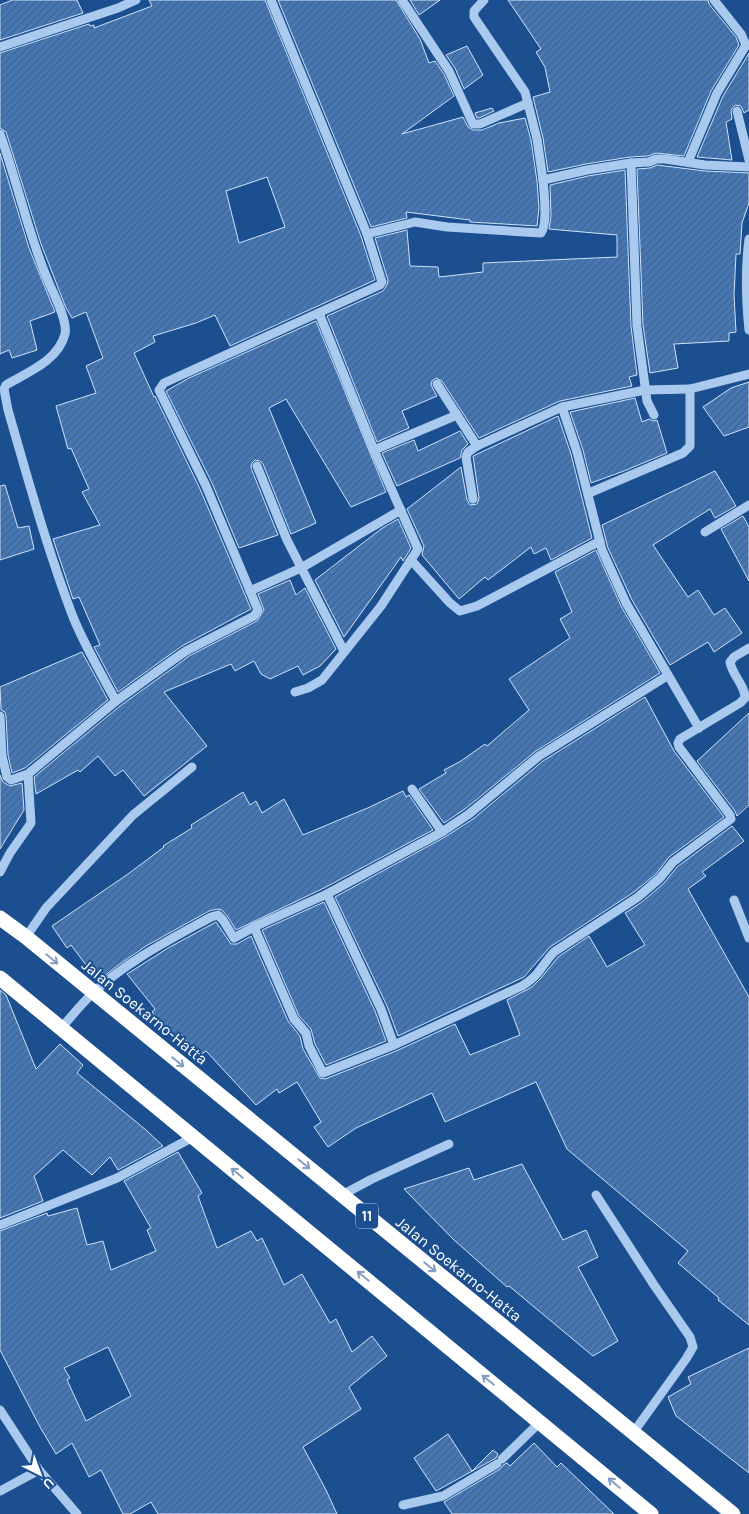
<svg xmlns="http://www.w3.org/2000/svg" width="749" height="1514" font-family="Karla,sans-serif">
<defs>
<pattern id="building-hatch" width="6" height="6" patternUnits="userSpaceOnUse" patternTransform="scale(1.25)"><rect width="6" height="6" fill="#4478b7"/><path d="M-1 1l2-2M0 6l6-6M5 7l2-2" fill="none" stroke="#486282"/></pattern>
</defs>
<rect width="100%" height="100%" fill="#1b4f8f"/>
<g fill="url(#building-hatch)" stroke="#cfe3fa" fill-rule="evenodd">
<path d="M12 0H77L83 13 0 40V5Z"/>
<path d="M149 0H265L361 236 375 280 230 346 215 315 196 323 153 336 155 342 134 353 154 397 155 396 200 489 251 609 182 646 118 692 94 647 100 645 79 597 73 599 53 539 100 525 82 492 89 489 71 448 68 449 56 406 96 393 86 366 103 358 86 312 72 318 66 308 41 244 6 132 0 128V53L89 24 90 26 94 25V28L152 6ZM267 177 285 227 239 243 226 191Z"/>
<path d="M278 0H396L420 39 429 63 435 61 444 74 454 96 402 134 463 117 468 127 473 130H482L499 123 525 118 531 140 537 181 539 208 537 226 470 222V220L406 212 407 218 371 227Z"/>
<path d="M410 0H440L419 15Z"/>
<path d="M508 0H708L709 4 736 37 739 45 711 91 684 156 656 153 648 156 630 157 586 164 548 172 543 138 533 97 550 92 545 67 536 52 541 49Z"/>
<path d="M467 46 483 75 464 89 455 68 446 55Z"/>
<path d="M749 53V110L744 113 741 106 735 105 731 110 732 119 726 122 732 160 697 157 723 96Z"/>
<path d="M492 108 494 111 479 118H477L475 113Z"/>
<path d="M0 153 29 248 55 312 30 321 37 350 12 358 9 350 0 354Z"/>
<path d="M657 165 705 171 749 173V203L742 223 740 254H736L734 295 736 332 729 333V341L674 344 678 368 650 373 643 325 637 169 650 168Z"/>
<path d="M625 170 631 326 637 375 629 377 632 386 560 401 479 438 442 381 436 378 432 381 431 385 437 396 402 411 409 428 377 442 327 316 383 291 387 285 388 280 375 238 407 230 410 266 438 267 439 277 483 272V263L617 257V235L549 229 551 216 550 185 588 176Z"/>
<path d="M316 321 386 492 351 507 286 399 269 408 316 523 291 534 263 464 260 461 255 460 252 463 251 468 278 535 239 548 212 483 166 391 189 378Z"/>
<path d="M749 382V427L724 436 703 407 731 388Z"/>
<path d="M635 398 642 422 649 419 653 421 657 420 667 453 624 471 591 483 583 450 570 412Z"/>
<path d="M558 416 571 454 592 538 551 560 546 548 534 554 531 547 488 580 485 577 459 599 422 555 424 546 407 509 461 467 467 500 470 505 477 504 479 498 473 456Z"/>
<path d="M460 431 468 444 462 450 460 458 397 486 382 453 414 440 418 451Z"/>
<path d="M715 471 736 506 715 518 710 509 653 545 688 597 698 590 714 615 725 608 742 633 714 652 708 642 670 665 632 600 608 548 602 525Z"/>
<path d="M5 485 18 528 29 526 34 549 0 560V486Z"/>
<path d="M743 516 749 527V581L721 529Z"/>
<path d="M398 519 411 548 403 561 401 557 344 637 315 580 381 529Z"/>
<path d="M596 550 621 606 660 673 536 751 465 809 444 823 419 789 446 773 444 770 461 761 485 744 487 746 529 710 509 679 570 638 560 619 572 612 555 572Z"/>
<path d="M290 580 296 595 305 588 336 649 320 666 303 675 298 666 270 679 261 674 254 661 235 671 231 664 164 692 207 746 144 796 123 770 115 776 98 756 80 772 78 770 36 794 34 777 120 706 177 665 189 656 257 621 264 610 258 594Z"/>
<path d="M82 652 108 700 25 768 12 773 8 755 6 716 5 712 1 710 0 687Z"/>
<path d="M645 697 674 751 724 817 669 857 656 874 634 892 550 947 524 977 398 1036 387 1006 335 897 445 837 473 819 543 761Z"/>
<path d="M749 713V805L737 816 735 811 697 761Z"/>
<path d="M0 775 3 782 10 786 22 783 24 810 0 849Z"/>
<path d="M403 791 406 797 409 795 433 830 324 888 236 930 228 917 222 910 217 909 209 911 146 946 117 966 98 981 71 945 67 948 52 926 128 874 164 847 163 846 192 828 191 825 243 792 250 805 256 801 262 813 284 799 303 835 370 807Z"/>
<path d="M732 826 744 841 702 872 706 876 688 889 749 997V1325L718 1300 719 1298 678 1263 688 1251 567 1149 536 1082 445 1122 432 1093 356 1128 328 1147 314 1127 321 1122 297 1082 279 1093 277 1089 256 1105 206 1051 199 1056 181 1034 174 1040 152 1012 155 1009 127 974 168 948 216 922 231 944H237L251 936 288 1021 300 1036 303 1049 320 1078 325 1079 396 1051 455 1024 470 1055 520 1035 507 1000 532 987 541 978 558 957 589 936 607 967 645 945 625 913 642 902 664 883 677 867Z"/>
<path d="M324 902 375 1011 386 1041 326 1065 315 1044 311 1029 299 1016 262 930Z"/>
<path d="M0 990 6 995 36 1069 60 1044 83 1065 77 1073 146 1130 163 1146 118 1170 110 1157 92 1175 63 1150 34 1176 43 1201 0 1218Z"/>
<path d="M178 1152 202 1193 198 1196 217 1248 251 1231 257 1241 262 1238 284 1285 302 1274 330 1323 336 1319 352 1352 372 1336 387 1356 349 1387 361 1409 303 1447 326 1490 337 1514H158L151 1502 130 1514H123L101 1470 89 1477 72 1443 56 1454 40 1427 0 1350V1231L47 1213 48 1216 77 1208 87 1245 103 1241 111 1270 156 1251 147 1230 151 1228 124 1181ZM108 1347 131 1396 86 1421 67 1380 70 1378 64 1368Z"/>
<path d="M522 1164 563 1240 586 1230 598 1257 578 1267 618 1341 593 1356 509 1286 507 1287 453 1239 404 1189 469 1168 474 1180Z"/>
<path d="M749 1348V1473L676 1416 668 1397 691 1384 688 1377Z"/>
<path d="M448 1434 472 1471 493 1450 498 1454 496 1458 436 1491 414 1458Z"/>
<path d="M534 1443 557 1467 561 1463 614 1514H452L444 1502 500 1469 503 1465 507 1463 510 1466Z"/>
</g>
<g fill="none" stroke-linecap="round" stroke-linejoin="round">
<g stroke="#a9c9ee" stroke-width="9">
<path d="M402 0 449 71 473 124H480L528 103"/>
<path d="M484 0 474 11V17L525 92 537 139 543 180"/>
<path d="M0 47 118 8 136 0"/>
<path d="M737 111 749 160"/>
<path d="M0 134C18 183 28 235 49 283 54 295 68 321 65 334 58 361 28 372 6 385L4 389 8 410C28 479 47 549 73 617 85 646 101 674 116 701"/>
<path d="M688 162 717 93 746 45 741 34 714 0"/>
<path d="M631 163 637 326 647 401 654 415"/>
<path d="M367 234 415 222 447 227 541 233C548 224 544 192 543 180L587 170 631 163 649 162 656 159H665L705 165 749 167"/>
<path d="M749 239C745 269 746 300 749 330"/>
<path d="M437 384 477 446"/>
<path d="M562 407 577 452 602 550 626 603 699 728"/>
<path d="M374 450 457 415"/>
<path d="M257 466 287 540 344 651"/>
<path d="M589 493 683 453 690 446V389L749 374"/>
<path d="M473 499 466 457 468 452 477 446 562 407 645 390 690 389"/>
<path d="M705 532 749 505"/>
<path d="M411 560 450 603 460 611 477 606 600 541"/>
<path d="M250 591 301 568 401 510"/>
<path d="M295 692 308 688 322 680 381 606 418 549 374 450 319 313"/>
<path d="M0 716 2 756 7 777 11 780 28 774 116 701 173 660 186 651 254 616 258 610 206 486 159 390 164 383 380 285 382 282 367 234 271 0"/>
<path d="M412 789 442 832"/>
<path d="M0 872 10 853 31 823 28 774"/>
<path d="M327 894 381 1009 394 1045 522 986C540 975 540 967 554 952L638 897 660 878 673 862 731 819 730 815 679 747 678 743 680 739 740 703 745 698C745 685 732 675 730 662L734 657 749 648"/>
<path d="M734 900 749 938"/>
<path d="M254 927 327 894 442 832 469 814 539 756 667 676"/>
<path d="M26 937 46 908 133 815 192 767"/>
<path d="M62 1027C72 1016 82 1003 93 993 127 961 171 939 211 917L218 915 223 920 234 938 254 927 294 1019 306 1033 309 1046 323 1073 394 1045"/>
<path d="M342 1195 372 1179 449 1144"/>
<path d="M596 1195 654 1285 690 1337 693 1347 686 1359 633 1433"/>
<path d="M0 1225 117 1178 193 1137"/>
<path d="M0 1410 39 1470 77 1514"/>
<path d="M502 1459 540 1422"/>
<path d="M0 1491 39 1470"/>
<path d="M403 1505 443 1496 497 1464"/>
</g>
<g stroke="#fff" stroke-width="15">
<path d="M0 918 26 937 733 1514"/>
<path d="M0 978 651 1514"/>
</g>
</g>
<defs><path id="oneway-shaft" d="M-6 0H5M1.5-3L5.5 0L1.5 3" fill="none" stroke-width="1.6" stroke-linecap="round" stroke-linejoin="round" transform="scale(1.25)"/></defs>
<g stroke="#829ec1">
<use href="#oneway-shaft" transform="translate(52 959) rotate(40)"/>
<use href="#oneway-shaft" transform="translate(178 1062) rotate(39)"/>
<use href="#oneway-shaft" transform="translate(304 1164) rotate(39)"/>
<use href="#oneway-shaft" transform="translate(237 1173) rotate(-141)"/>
<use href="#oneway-shaft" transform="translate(430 1267) rotate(39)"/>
<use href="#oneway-shaft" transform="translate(363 1276) rotate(-141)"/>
<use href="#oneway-shaft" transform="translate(488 1380) rotate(-141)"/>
<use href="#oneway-shaft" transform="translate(614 1483) rotate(-140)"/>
</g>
<g text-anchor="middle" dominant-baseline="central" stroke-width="4" stroke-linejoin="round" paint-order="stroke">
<rect fill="#1b4f8f" stroke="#bbcadd" stroke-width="1" x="356" y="1203.5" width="22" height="25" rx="4"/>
<g font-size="15" font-weight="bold" fill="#fff">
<text x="367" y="1216">11</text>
</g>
<g font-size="16" fill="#fff" stroke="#1b4f8f">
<text transform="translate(145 1012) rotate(39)">Jalan Soekarno-Hatta</text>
<text transform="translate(459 1269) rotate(39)">Jalan Soekarno-Hatta</text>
</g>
</g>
<g transform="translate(40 1474) rotate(138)" stroke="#1b4f8f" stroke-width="4" paint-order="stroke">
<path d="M0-4L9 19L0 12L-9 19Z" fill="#ffffff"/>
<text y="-8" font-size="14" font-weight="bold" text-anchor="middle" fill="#ffffff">U</text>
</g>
</svg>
